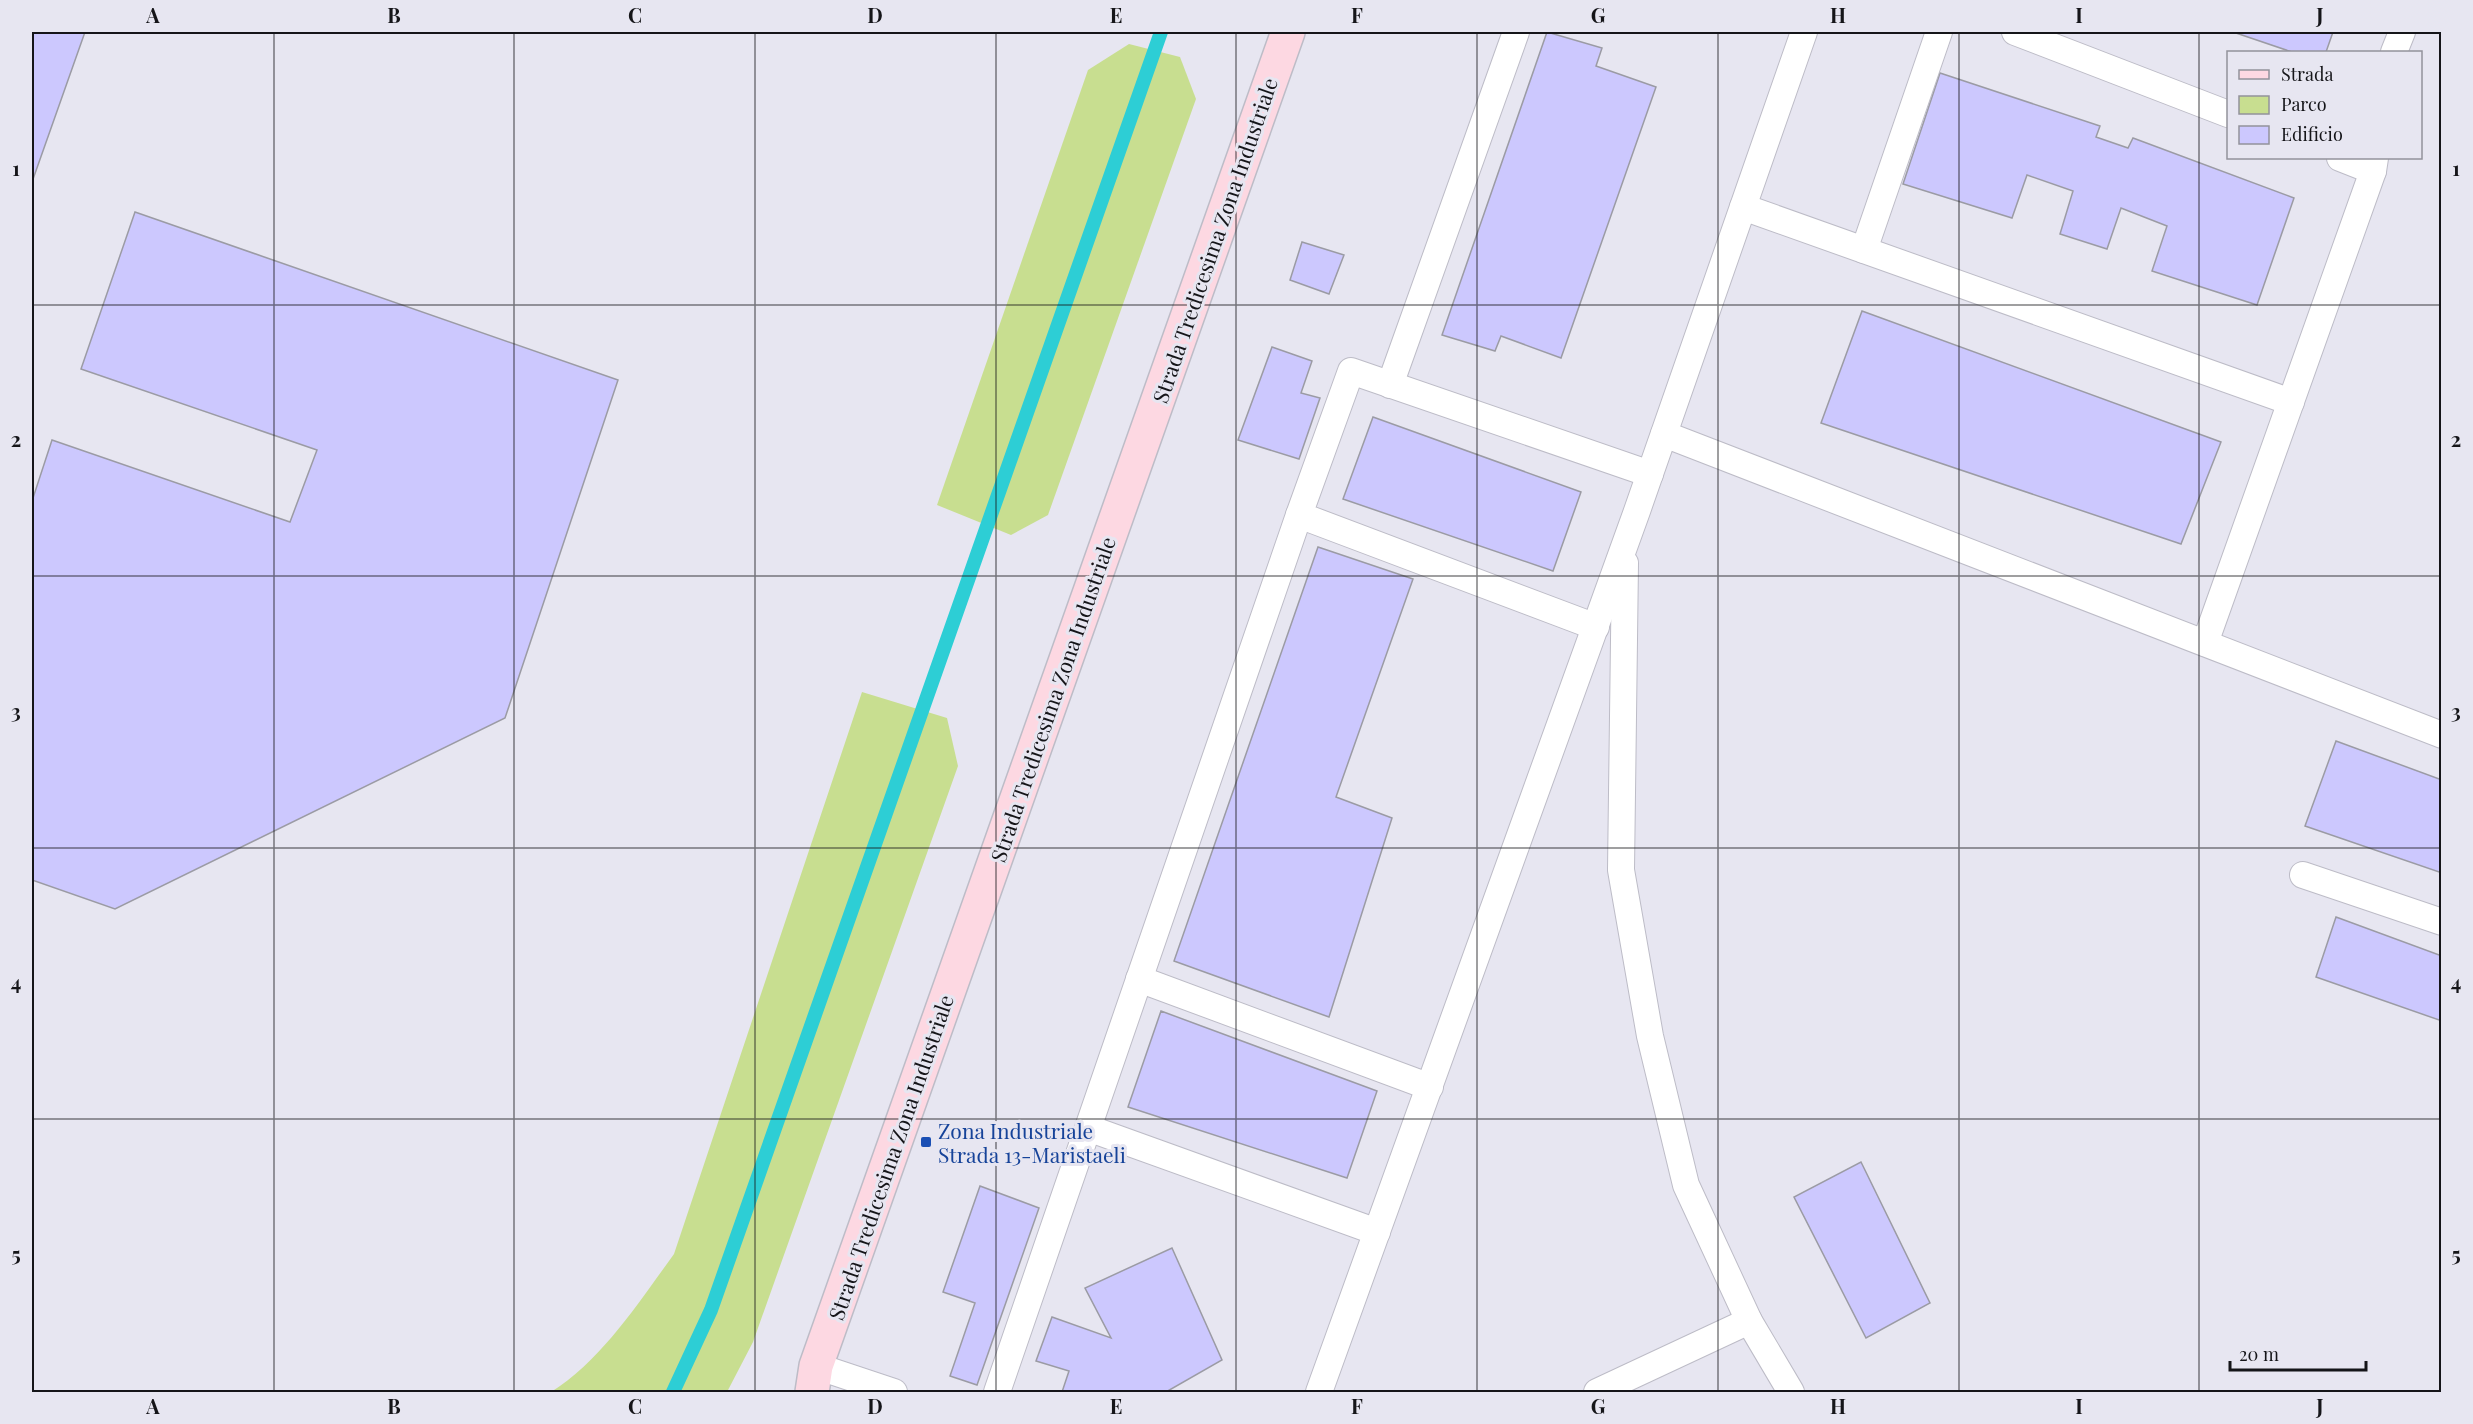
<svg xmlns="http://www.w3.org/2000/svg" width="2473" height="1424" font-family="'Playfair Display',serif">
<rect width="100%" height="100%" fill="#e7e6f1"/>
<g fill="#c8de90">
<path d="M1129 44 1180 57 1196 99 1048 515 1011 535 937 505 1088 70Z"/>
<path d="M862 692 947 718 958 766 753 1342 727 1392H551C602 1360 639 1302 674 1254Z"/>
</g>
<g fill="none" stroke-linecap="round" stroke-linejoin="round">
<path stroke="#2dced5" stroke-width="14" d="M673 1392 711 1310 1161 32"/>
</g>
<g fill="#ccc8fe" stroke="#9b9ba4" stroke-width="1.5">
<path d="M32 32H85L32 182Z"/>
<path d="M1547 32 1602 48 1596 66 1656 87 1561 358 1501 336 1495 351 1442 335Z"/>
<path d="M2233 32H2333L2326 52H2292Z"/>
<path d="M1940 73 2100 126 2096 137 2128 148 2133 138 2294 198 2257 305 2152 271 2167 226 2121 208 2107 249 2060 234 2073 191 2027 175 2012 218 1903 184Z"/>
<path d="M135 212 618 380 505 718 115 909 32 880V501L52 440 290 522 317 450 81 369Z"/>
<path d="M1302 242 1344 255 1329 294 1290 280Z"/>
<path d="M1862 311 2221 442 2181 544 1821 423Z"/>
<path d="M1272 347 1312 361 1301 393 1320 398 1299 459 1238 440Z"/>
<path d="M1373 417 1581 492 1553 571 1343 499Z"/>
<path d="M1318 547 1413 579 1336 797 1392 818 1329 1017 1174 961Z"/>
<path d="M2336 741 2442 780V873L2305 826Z"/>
<path d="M2336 917 2442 956V1021L2316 977Z"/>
<path d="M1161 1011 1377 1091 1347 1178 1128 1107Z"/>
<path d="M1861 1162 1930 1303 1866 1338 1794 1197Z"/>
<path d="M980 1186 1039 1208 977 1385 950 1376 975 1303 943 1292Z"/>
<path d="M1172 1248 1222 1360 1166 1392H1062L1069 1371 1036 1361 1052 1317 1111 1338 1085 1288Z"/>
</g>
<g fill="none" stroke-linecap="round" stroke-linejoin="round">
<defs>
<g id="lane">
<path d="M2015 32 2228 114"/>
<path d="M2394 52 2402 32"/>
<path d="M2340 158 2373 171"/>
<path d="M1743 207 2291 402"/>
<path d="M1864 250 1939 32"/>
<path d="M1390 385 1516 32"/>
<path d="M1664 434 2442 735"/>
<path d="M1625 563 1621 870 1650 1036 1686 1185 1749 1321 1791 1392"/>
<path d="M1596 627 1299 515 1351 371 1650 474"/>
<path d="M2205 643 2373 171 2375 158"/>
<path d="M2303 875 2442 922"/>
<path d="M1139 979 1430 1087"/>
<path d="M1088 1128 1377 1232"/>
<path d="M816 1366 894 1392"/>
<path d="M997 1392 1299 515"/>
<path d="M1319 1392 1637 511 1804 32"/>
<path d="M1597 1392 1749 1321"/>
</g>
<path id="secondary" d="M812 1392 816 1366 1288 32"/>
</defs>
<use href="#lane" stroke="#bdbcc7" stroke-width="28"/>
<use href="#secondary" stroke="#bdbcc7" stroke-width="36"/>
<use href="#lane" stroke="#fff" stroke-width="26"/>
<use href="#secondary" stroke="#fdd8e2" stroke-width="33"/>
</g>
<path fill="none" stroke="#151519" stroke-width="1.5" stroke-opacity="0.55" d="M274 32V1392M514 32V1392M755 32V1392M996 32V1392M1236 32V1392M1477 32V1392M1718 32V1392M1959 32V1392M2199 32V1392M32 305H2442M32 576H2442M32 848H2442M32 1119H2442"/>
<rect fill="#1a4fb4" stroke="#e7e6f1" stroke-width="2" x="920" y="1136" width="12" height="12" rx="3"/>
<g text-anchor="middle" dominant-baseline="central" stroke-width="6" stroke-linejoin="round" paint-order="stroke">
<g font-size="21" fill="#151519" stroke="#e7e6f1">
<text transform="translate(1214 240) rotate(-71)">Strada Tredicesima Zona Industriale</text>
<text transform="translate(1052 699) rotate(-71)">Strada Tredicesima Zona Industriale</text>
<text transform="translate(890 1157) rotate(-71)">Strada Tredicesima Zona Industriale</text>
</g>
<g font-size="21" fill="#164399" stroke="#e7e6f1" text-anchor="start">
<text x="938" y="1130">Zona Industriale<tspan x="938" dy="24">Strada 13-Maristaeli</tspan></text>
</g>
</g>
<rect width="2473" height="1424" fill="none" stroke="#e7e6f1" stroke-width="66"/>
<rect x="2227" y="51" width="195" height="108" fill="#e7e6f1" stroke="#93929b" stroke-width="1.5"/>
<rect x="2239" y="70" width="30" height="9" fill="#fdd8e2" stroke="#93929b" stroke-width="1.5"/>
<text x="2281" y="81" font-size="18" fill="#151519">Strada</text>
<rect x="2239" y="96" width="30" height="18" fill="#c8de90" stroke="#93929b" stroke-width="1.5"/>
<text x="2281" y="111" font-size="18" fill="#151519">Parco</text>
<rect x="2239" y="126" width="30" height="18" fill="#ccc8fe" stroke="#93929b" stroke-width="1.5"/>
<text x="2281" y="141" font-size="18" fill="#151519">Edificio</text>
<path d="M2230 1361v9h136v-9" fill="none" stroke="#151519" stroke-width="3"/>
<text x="2239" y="1361" font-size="18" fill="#151519" stroke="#e7e6f1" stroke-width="4.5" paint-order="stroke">20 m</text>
<rect x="33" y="33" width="2407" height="1358" fill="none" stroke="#151519" stroke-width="2"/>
<g font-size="20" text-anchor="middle" font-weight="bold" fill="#151519">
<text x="153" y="23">A</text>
<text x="394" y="23">B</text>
<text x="635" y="23">C</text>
<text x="875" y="23">D</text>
<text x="1116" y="23">E</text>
<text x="1357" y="23">F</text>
<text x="1598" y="23">G</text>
<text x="1838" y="23">H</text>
<text x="2079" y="23">I</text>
<text x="2320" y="23">J</text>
<text x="16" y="176">1</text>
<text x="2456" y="176">1</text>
<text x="16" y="447">2</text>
<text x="2456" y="447">2</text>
<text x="16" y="719">3</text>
<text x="2456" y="719">3</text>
<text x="16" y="990">4</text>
<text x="2456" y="990">4</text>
<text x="16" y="1262">5</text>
<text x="2456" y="1262">5</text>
<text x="153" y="1414">A</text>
<text x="394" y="1414">B</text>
<text x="635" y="1414">C</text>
<text x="875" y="1414">D</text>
<text x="1116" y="1414">E</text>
<text x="1357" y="1414">F</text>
<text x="1598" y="1414">G</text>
<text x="1838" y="1414">H</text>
<text x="2079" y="1414">I</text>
<text x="2320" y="1414">J</text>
</g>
</svg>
